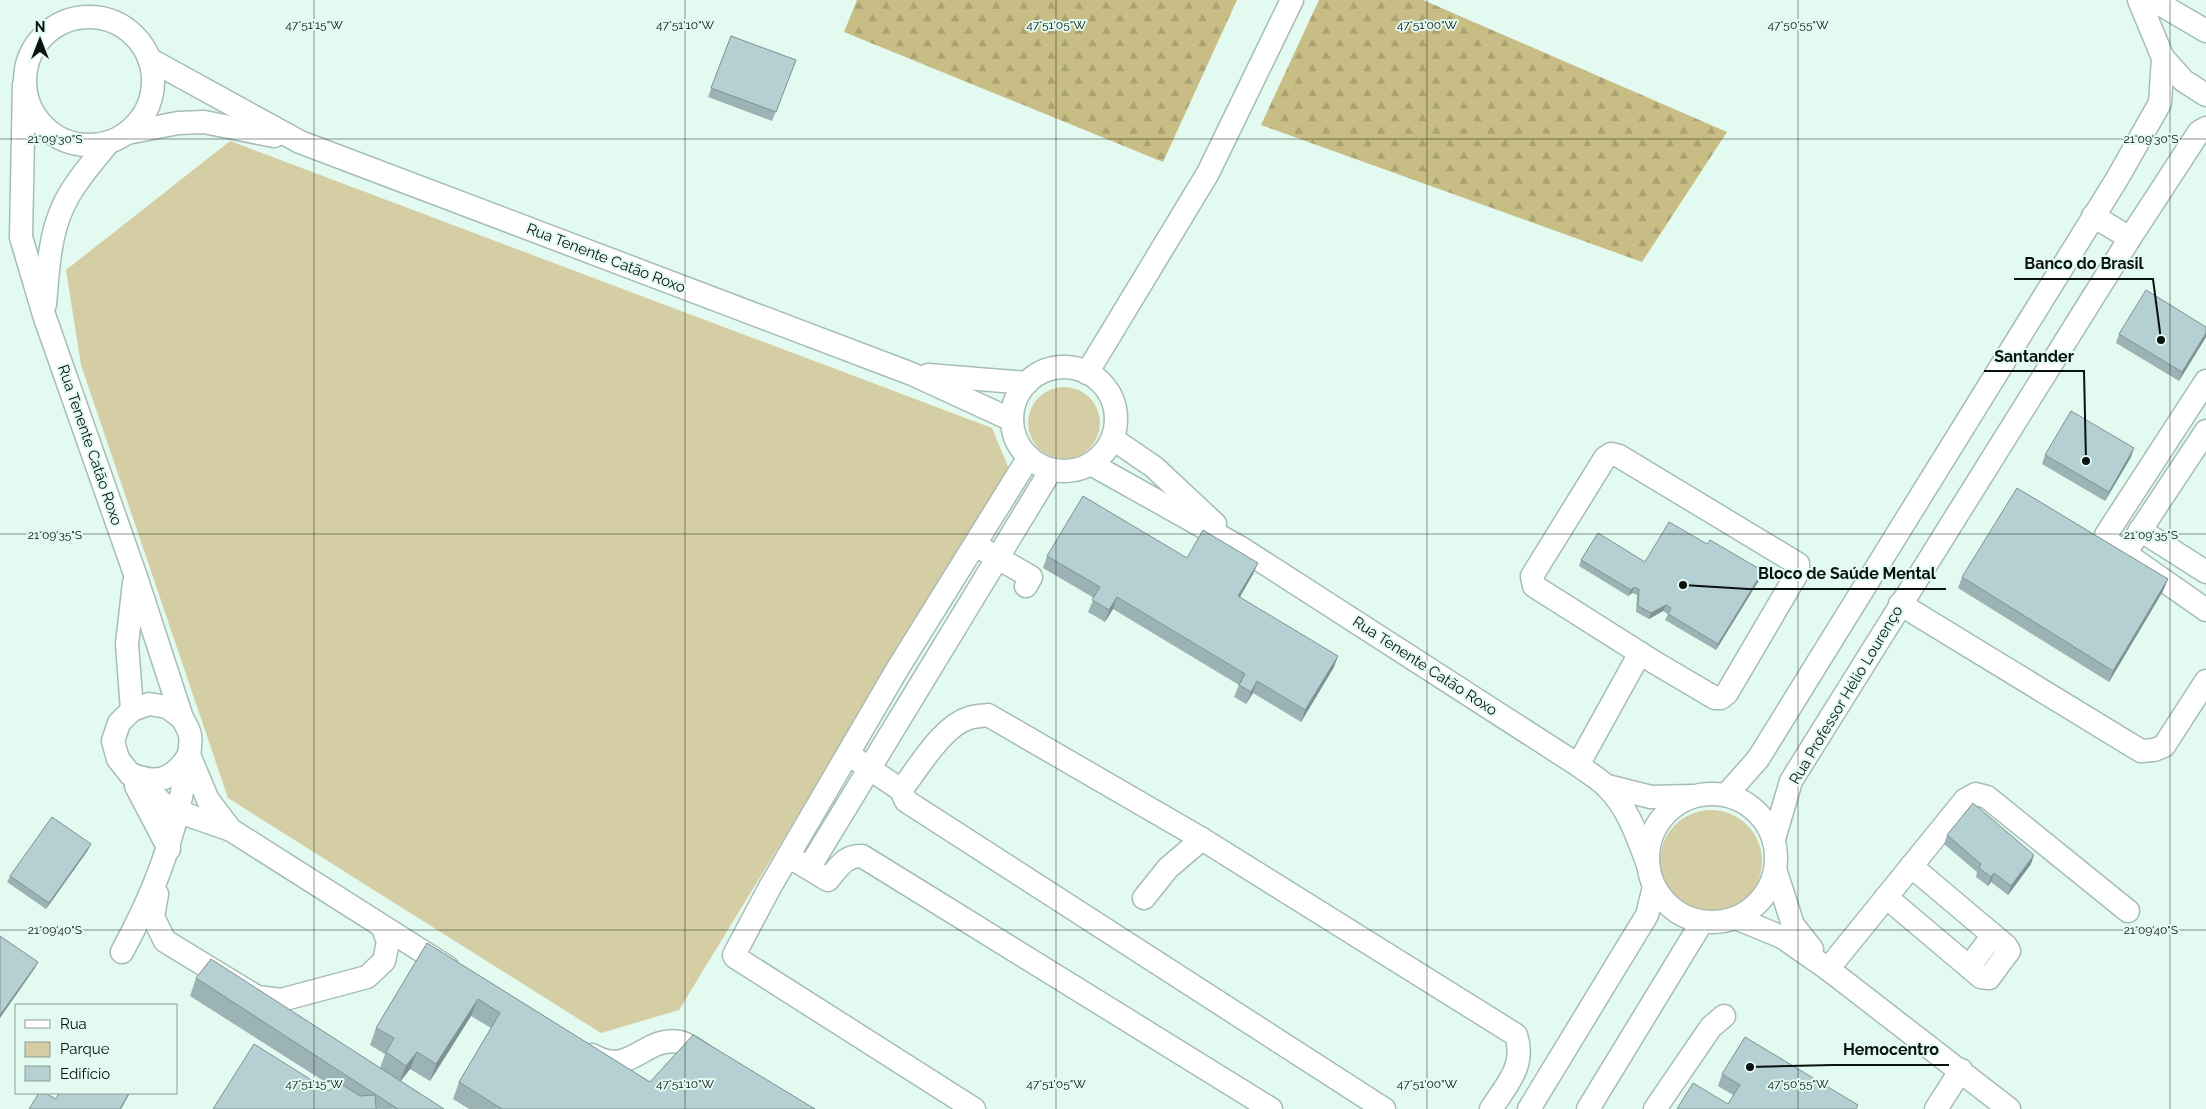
<svg xmlns="http://www.w3.org/2000/svg" width="2206" height="1109" font-family="Raleway,sans-serif">
<defs>
<pattern id="forest-firs" width="22" height="20" patternUnits="userSpaceOnUse" patternTransform="scale(1.25)"><rect width="22" height="20" fill="#c8be85"/><path d="M5 1l3.5 6h-7zM16 11l3.5 6h-7z" fill="#aaa272"/></pattern>
</defs>
<rect width="100%" height="100%" fill="#e2faf0"/>
<g fill="#d5cea5">
<path d="M230 141 992 428 1009 469 679 1010 601 1033 228 798 81 365 66 270Z"/>
<circle cx="1064" cy="423" r="36"/>
<circle cx="1711" cy="861" r="51"/>
</g>
<g fill="url(#forest-firs)">
<path d="M857 0H1237L1163 162 844 32Z"/>
<path d="M1319 0H1423L1727 132 1642 262 1261 125Z"/>
</g>
<g fill="none" stroke-linecap="round" stroke-linejoin="round">
<defs>
<g id="minor">
<path d="M2153 0 2206 31"/>
<circle cx="89" cy="81" r="64"/>
<path d="M2163 58 2184 81 2206 95"/>
<path d="M149 59 300 142 912 374 1012 420"/>
<path d="M24 85 21 237 44 315 135 574 182 718C185 723 189 730 190 735 192 748 187 764 185 777 173 843 154 893 122 952"/>
<path d="M127 133 178 123 204 122 274 136"/>
<path d="M2093 216 2130 238"/>
<path d="M45 304C48 272 49 238 62 209 72 185 93 162 109 142"/>
<circle cx="1064" cy="419" r="52"/>
<path d="M1087 373 1208 173 1292 0"/>
<path d="M928 375 1027 383"/>
<path d="M2206 381 2106 535V540L2206 610"/>
<path d="M1113 439 1154 467 1215 524"/>
<path d="M1611 454 1619 456 1798 564V572L1727 693 1721 698H1715L1654 662 1534 586 1532 576 1605 458Z"/>
<path d="M1091 464 1241 548 1578 765C1587 772 1598 778 1606 786 1628 807 1638 838 1648 865"/>
<path d="M2140 530 2206 572"/>
<path d="M984 550 1031 577 1026 586"/>
<path d="M2126 552 2206 431"/>
<path d="M1900 604 2141 751 2154 750 2164 746 2206 681"/>
<path d="M132 710 127 644 134 583"/>
<path d="M182 718 167 707 149 704 132 710 119 723 113 741 118 759 130 774 168 808 231 830 447 967"/>
<path d="M848 754 901 790 906 801 1384 1109"/>
<path d="M189 755 208 800 231 830"/>
<path d="M1578 765 1640 653"/>
<path d="M130 774C158 785 173 780 189 755"/>
<path d="M136 786 169 849"/>
<path d="M1607 786 1651 797 1692 796"/>
<path d="M901 790C918 769 942 726 969 718 975 716 982 716 988 715L1202 839 1516 1035C1526 1066 1507 1084 1491 1109"/>
<circle cx="1712" cy="858" r="64"/>
<path d="M1726 795 1758 759 2117 179 2160 103 2163 58 2139 0"/>
<path d="M1774 839 1791 781 2130 238 2199 132 2206 128"/>
<path d="M788 856 828 880C838 868 845 855 862 856L1271 1109"/>
<path d="M809 868 1051 470"/>
<path d="M1776 872 1793 925 1812 949"/>
<path d="M157 894 153 917 165 941 257 997 281 1000 367 977 384 961 388 942 383 928"/>
<path d="M1886 897 1981 977 1989 978 2009 951 2006 946 1911 866"/>
<path d="M1144 898 1168 868 1202 839"/>
<path d="M1736 918 1782 937 1828 969 2009 1109"/>
<path d="M1969 967 1993 935"/>
<path d="M1828 969 1965 800 1976 794 1987 797 2128 911"/>
<path d="M592 1055C631 1078 644 1035 680 1042 690 1044 702 1055 711 1060"/>
<path d="M974 1109 735 957 734 955 770 887 898 668 1029 457"/>
<path d="M1529 1109 1647 915 1654 887"/>
<path d="M1588 1109 1702 922"/>
<path d="M1655 1109 1711 1027 1724 1016"/>
<path d="M1936 1109 1961 1070"/>
</g>
</defs>
<use href="#minor" stroke="#a6bdb3" stroke-width="25"/>
<use href="#minor" stroke="#fff" stroke-width="22"/>
</g>
<g fill="#9cb3b5">
<path d="M731 36 796 60 772 121 708 97Z"/>
<path d="M2119 334 2206 337 2179 381 2116 343Z"/>
<path d="M2045 455 2131 457 2105 501 2042 464Z"/>
<path d="M1707 544 1763 571 1761 577 1716 650 1665 620 1668 614 1663 611 1649 619 1636 612 1637 595 1632 593 1628 596 1579 566 1581 560 1645 562Z"/>
<path d="M1047 556 1187 558 1258 563 1253 574 1240 597 1334 667 1301 722 1253 693 1246 704 1234 697 1239 685 1113 609 1105 622 1088 612 1094 598 1043 568Z"/>
<path d="M1962 577 2168 579 2163 591 2109 682 1958 588Z"/>
<path d="M1947 835 2031 864 2008 895 1991 882 1988 886 1976 877 1977 872 1944 844Z"/>
<path d="M88 850 46 909 7 882 10 876Z"/>
<path d="M427 943 650 1082 815 1109H469L453 1099 459 1082 491 1028 471 1016 430 1081 410 1069 401 1081 444 1109H213L329 1091 333 1087 190 996 196 978 380 1068 385 1054 370 1045 376 1028Z"/>
<path d="M1722 1074 1857 1109 1728 1104 1733 1095 1718 1086Z"/>
</g>
<g fill="#7f9293">
<path d="M2206 333V337L2179 381 2182 372Z"/>
<path d="M2134 448 2131 457 2105 501 2109 492Z"/>
<path d="M1258 563 1253 574 1234 607 1238 596Z"/>
<path d="M1763 571 1761 577 1716 650 1718 644Z"/>
<path d="M2168 579 2163 591 2109 682 2113 671Z"/>
<path d="M1634 587 1632 593 1628 596 1631 590Z"/>
<path d="M1117 597 1113 609 1105 622 1109 610Z"/>
<path d="M1666 605 1663 611 1649 619 1651 613Z"/>
<path d="M1338 656 1334 667 1301 722 1305 710Z"/>
<path d="M1257 681 1253 693 1246 704 1251 692Z"/>
<path d="M91 844 88 850 46 909 49 903Z"/>
<path d="M2034 855 2031 864 2008 895 2011 886Z"/>
<path d="M1994 873 1991 882 1988 886 1991 877Z"/>
<path d="M38 962 35 968 0 1018V1015Z"/>
<path d="M478 999 471 1016 430 1081 436 1064Z"/>
<path d="M417 1052 410 1069 399 1083 406 1066Z"/>
<path d="M129 1093H130L121 1109H120Z"/>
</g>
<g fill="#b5d0d2" stroke="#7f9293">
<path d="M731 36 796 60 776 112 711 88Z"/>
<path d="M2146 290 2206 327V333L2182 372 2119 334Z"/>
<path d="M2071 411 2134 448 2109 492 2045 455Z"/>
<path d="M2017 488 2168 579 2113 671 1962 577Z"/>
<path d="M1083 496 1187 558 1203 530 1258 563 1238 596 1338 656 1305 710 1257 681 1251 692 1239 685 1245 674 1117 597 1109 610 1092 600 1100 587 1047 556Z"/>
<path d="M1669 522 1707 544 1710 540 1763 571 1718 644 1668 614 1671 608 1666 605 1651 613 1638 606 1639 589 1634 587 1631 590 1581 560 1598 533 1645 562Z"/>
<path d="M1973 803 2034 855 2011 886 1994 873 1991 877 1979 868 1981 864 1947 835Z"/>
<path d="M52 817 91 844 49 903 10 876Z"/>
<path d="M0 936 38 962 0 1015Z"/>
<path d="M427 943 650 1082 693 1035 815 1109H502L459 1082 500 1013 478 999 436 1064 417 1052 406 1066 386 1052 394 1038 376 1028Z"/>
<path d="M211 959 444 1109H398L196 978Z"/>
<path d="M1745 1037 1858 1105 1856 1109H1677L1693 1083 1728 1104 1740 1085 1722 1074Z"/>
<path d="M254 1044 329 1091 338 1082 360 1096 375 1095 376 1108 377 1109H213Z"/>
<path d="M39 1093H45L56 1099 59 1093H129L120 1109H29Z"/>
</g>
<path fill="none" stroke="#0a120f" stroke-width="1" stroke-opacity="0.45" d="M314 0V1109M685 0V1109M1056 0V1109M1427 0V1109M1798 0V1109M2170 0V1109M0 139H2206M0 534H2206M0 930H2206"/>
<g text-anchor="middle" dominant-baseline="central" stroke-width="4" stroke-linejoin="round" paint-order="stroke">
<g font-size="15" fill="#0a120f" stroke="#e2faf0">
<text transform="translate(606 258) rotate(21)">Rua Tenente Catão Roxo</text>
<text transform="translate(90 445) rotate(71)">Rua Tenente Catão Roxo</text>
<text transform="translate(1425 666) rotate(33)">Rua Tenente Catão Roxo</text>
<text transform="translate(1846 695) rotate(-59)">Rua Professor Hélio Lourenço</text>
</g>
</g>
<g font-size="12" text-anchor="middle" fill="#0a120f" stroke="#e2faf0" stroke-width="4" stroke-linejoin="round" paint-order="stroke">
<text x="314" y="29">47°51'15"W</text>
<text x="685" y="29">47°51'10"W</text>
<text x="1056" y="29">47°51'05"W</text>
<text x="1427" y="29">47°51'00"W</text>
<text x="1798" y="29">47°50'55"W</text>
<text x="55" y="143">21°09'30"S</text>
<text x="2151" y="143">21°09'30"S</text>
<text x="55" y="539">21°09'35"S</text>
<text x="2151" y="539">21°09'35"S</text>
<text x="55" y="934">21°09'40"S</text>
<text x="2151" y="934">21°09'40"S</text>
<text x="314" y="1088">47°51'15"W</text>
<text x="685" y="1088">47°51'10"W</text>
<text x="1056" y="1088">47°51'05"W</text>
<text x="1427" y="1088">47°51'00"W</text>
<text x="1798" y="1088">47°50'55"W</text>
</g>
<path fill="none" stroke="#0a120f" stroke-width="2" d="M2161 340L2153 279H2014M2086 461L2084 371H1984M1683 585L1748 589H1946M1750 1067L1833 1065H1949"/>
<g fill="#0a120f" stroke="#e2faf0" stroke-width="2">
<circle cx="2161" cy="340" r="5"/>
<circle cx="2086" cy="461" r="5"/>
<circle cx="1683" cy="585" r="5"/>
<circle cx="1750" cy="1067" r="5"/>
</g>
<g font-size="16" text-anchor="middle" font-weight="bold" fill="#0a120f" stroke="#e2faf0" stroke-width="4" stroke-linejoin="round" paint-order="stroke">
<text x="2084" y="269">Banco do Brasil</text>
<text x="2034" y="362">Santander</text>
<text x="1847" y="579">Bloco de Saúde Mental</text>
<text x="1891" y="1055">Hemocentro</text>
</g>
<rect x="15" y="1004" width="162" height="90" fill="#e2faf0" stroke="#8c9d96"/>
<rect x="25" y="1020" width="25" height="8" fill="#ffffff" stroke="#8c9d96"/>
<text x="60" y="1029" font-size="15" fill="#0a120f">Rua</text>
<rect x="25" y="1042" width="25" height="15" fill="#d5cea5" stroke="#8c9d96"/>
<text x="60" y="1054" font-size="15" fill="#0a120f">Parque</text>
<rect x="25" y="1066" width="25" height="15" fill="#b5d0d2" stroke="#8c9d96"/>
<text x="60" y="1079" font-size="15" fill="#0a120f">Edifício</text>
<g transform="translate(40 40)" stroke="#e2faf0" stroke-width="4" paint-order="stroke">
<path d="M0-4L9 19L0 12L-9 19Z" fill="#0a120f"/>
<text y="-8" font-size="14" font-weight="bold" text-anchor="middle" fill="#0a120f">N</text>
</g>
</svg>
